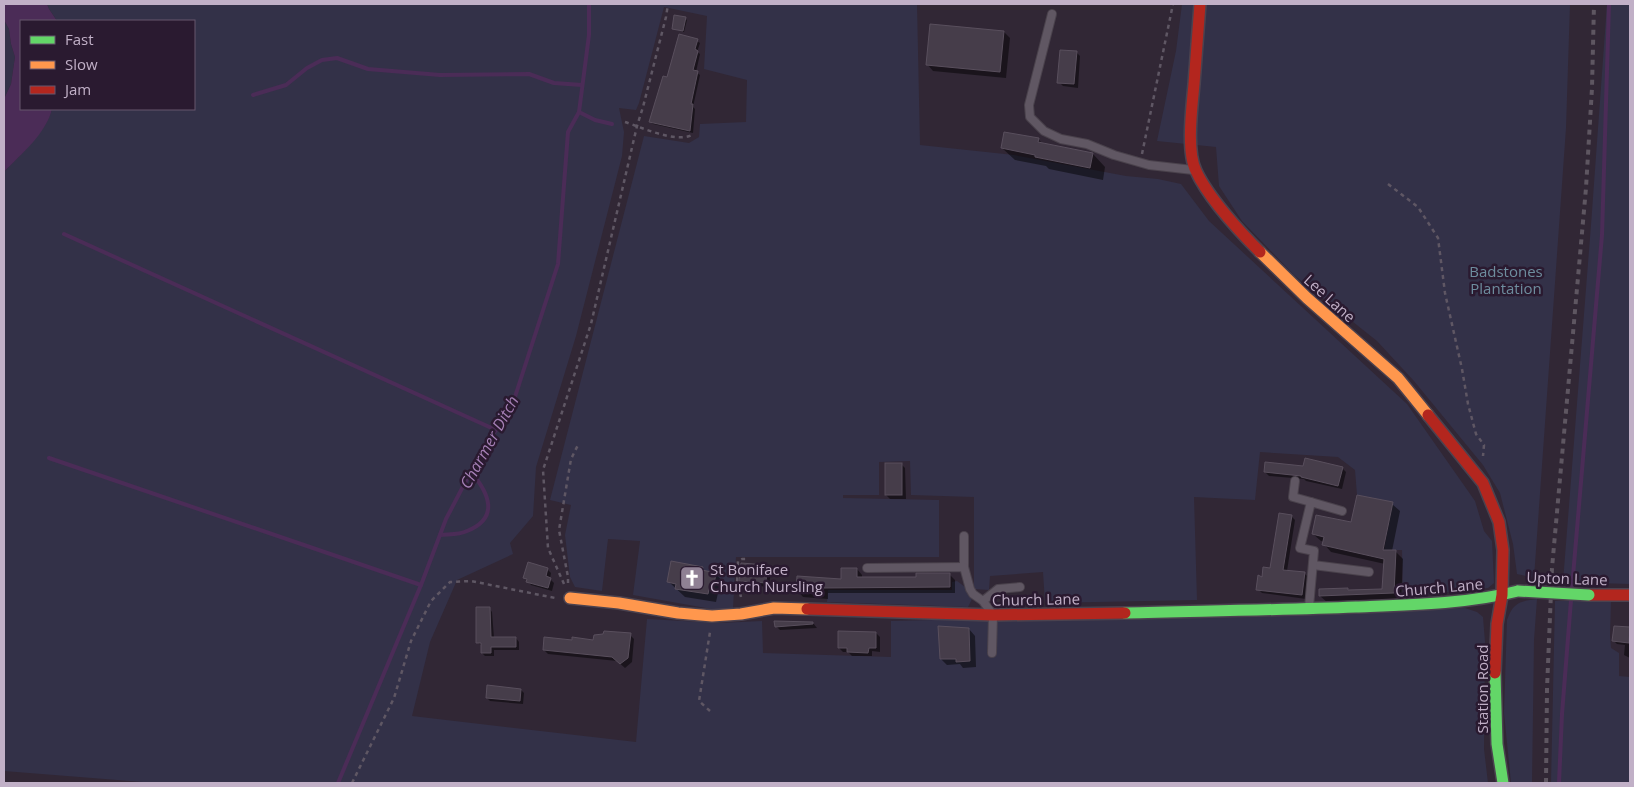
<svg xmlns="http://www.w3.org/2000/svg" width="1634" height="787" font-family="'Open Sans',sans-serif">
<rect width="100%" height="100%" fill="#312735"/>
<g fill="#333148">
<path d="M47 4H917L920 145 1014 155 1126 176 1158 179 1181 184 1209 221 1407 404 1475 501 1484 531 1492 541 1494 583 1488 588 1403 597 1402 550H1384L1393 502 1357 495 1355 470 1338 457 1260 452 1255 500 1194 497 1197 600 1045 603 1043 572 990 576 989 590 974 589V497L911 495 910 461 879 462V495H843V498L939 500V557H736L733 608 717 610 633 595 640 541 608 539 602 591 575 587 570 577 565 535 571 505 550 500 644 136 689 143 699 137 700 124 746 122 747 80 704 69 707 16 664 7 639 103 636 110 619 108 624 132 622 156 576 336 536 467 533 516 510 543 513 554 457 580 430 642 412 716 636 742 647 619 719 623 762 621 763 653 891 657V621L1465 608 1477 612 1483 617 1485 642 1484 749 1488 783H155L4 771V172C20 155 46 132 52 109H194V21H57L49 9Z"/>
<path d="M1182 4H1570L1566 128 1534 578 1517 574 1513 544 1500 493 1483 465 1414 381 1377 341 1294 275 1242 221 1219 186 1216 147 1157 141 1176 51Z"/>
<path d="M1607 4H1630V584L1563 582 1591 225Z"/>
<path d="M4 20 9 29 11 44 15 57 11 84 4 99Z"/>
<path d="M957 581 965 587 972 599 968 607 827 602 828 590H952V582Z"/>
<path d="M1537 599 1534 640 1532 783H1511L1504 713 1507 620C1513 603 1519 601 1537 599Z"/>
<path d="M1555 601H1611L1610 636 1611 648 1619 653V676L1630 677V783H1551Z"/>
</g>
<path fill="#4b2c57" d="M4 4H47L49 9 57 21H21V109H52C46 134 21 154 4 172V99L11 84 15 57 11 44 9 29 4 20Z"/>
<g fill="#0007">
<path d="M685 19 687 20 684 32 673 28Z"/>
<path d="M1004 32 1010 38 1006 78 933 71 927 64Z"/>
<path d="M697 41 700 43 697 52 700 54 696 72 700 75 693 107 695 109 693 133 653 124 650 122 668 78Z"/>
<path d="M1076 52 1080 56 1078 88 1063 86 1059 82Z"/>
<path d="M1038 139 1044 145 1093 154 1105 167 1103 180 1049 169 1046 166 1015 160 1002 148Z"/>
<path d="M901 464 905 468 906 499H890L886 495Z"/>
<path d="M1304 467 1342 468 1346 472 1342 489 1306 481 1304 479 1269 476 1265 472Z"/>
<path d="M1392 504 1400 511 1392 551H1395L1403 559 1401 601 1328 603 1320 596 1348 589 1350 591 1383 590 1385 564 1331 552 1324 544V542L1321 541 1313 534 1352 524Z"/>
<path d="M1291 516 1295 520 1287 571 1304 573 1308 577 1306 599 1262 593 1258 589 1263 579 1271 569Z"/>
<path d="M767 566 771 570 769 587 744 585 740 581Z"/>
<path d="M702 568 706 572 716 574 724 583 722 593H718L716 602 685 597 669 582Z"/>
<path d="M547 569 551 573 550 579 554 583 552 591 531 585 525 578Z"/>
<path d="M857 569 862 575V579L917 578 949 574 955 580V593H828V599L803 597 798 591 843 580Z"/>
<path d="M489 608 492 612 494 638H516L519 642V650H494V656H485L482 653V646L477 642Z"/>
<path d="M813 623 817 628 780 630 776 626Z"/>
<path d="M1630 628V658L1624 655 1625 645 1617 644 1614 641Z"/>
<path d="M969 629 975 636 976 667 963 668 960 664 947 665 941 659Z"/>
<path d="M876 633 880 637V652L872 651V656H852L848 652H843L839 648Z"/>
<path d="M630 635 634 639 632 662 625 668 617 661 548 654 544 650 573 642 594 641 605 636Z"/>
<path d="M521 690 524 693 523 704 490 701 487 698Z"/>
</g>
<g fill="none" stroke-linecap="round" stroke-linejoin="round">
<g stroke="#4b2c57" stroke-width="4">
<path d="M253 95 286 85 307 68 322 60 337 58 368 69 440 75 529 74 554 83 582 85"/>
<path d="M579 112 595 120 612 124"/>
<path d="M64 234 496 430"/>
<path d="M49 458 421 585"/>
<path d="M440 535C448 534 459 535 467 531 500 518 489 493 471 472"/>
<path d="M1572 588 1602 235 1609 4"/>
<path d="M338 783 421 585 446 519 480 454 512 406 558 264 568 132 579 112 589 35V4"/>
<path d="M1559 783 1562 714 1571 600"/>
</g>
</g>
<g fill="#463d4a" stroke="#594f5d">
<path d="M674 15 686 17 683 31 672 29Z"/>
<path d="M930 24 1004 31 1000 72 926 65Z"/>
<path d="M679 34 698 39 695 49 698 51 693 70 698 71 691 104H693L690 131 649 122 663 76 667 77Z"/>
<path d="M1060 50 1077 51 1074 84 1057 83Z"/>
<path d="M1004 132 1039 138 1038 142 1093 153 1090 168 1035 157V155L1001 148Z"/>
<path d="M1305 458 1343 467 1338 486 1301 477V476L1264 472 1265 462 1303 466Z"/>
<rect x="885" y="463" width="17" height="32"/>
<path d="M1357 495 1393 502 1383 550H1396L1394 593 1319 596V589L1348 588V590L1382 589 1384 559 1322 545 1324 537 1312 534 1316 515 1351 522Z"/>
<path d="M1279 513 1292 515 1283 570 1305 572 1302 595 1256 590 1258 575 1262 577 1263 567 1270 568Z"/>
<path d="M671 561 703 567 702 570 716 573 714 585H710L708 594 675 589 676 584 667 582Z"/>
<path d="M528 562 548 568 546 576 551 578 548 588 526 582 527 579 523 578Z"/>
<path d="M741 563 767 565 766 583 739 581Z"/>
<path d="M841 568H857V577H916V573H950V587L823 588V593L796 592 797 576 841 579Z"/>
<path d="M476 607H490L491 637H516V647H491V653H481V643H476Z"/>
<path d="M774 621 813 622V624L775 627Z"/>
<path d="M938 626 969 628 970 661 956 662V659H940Z"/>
<path d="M1614 626 1630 627 1629 643 1612 641Z"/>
<path d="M604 631 631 633 628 658 620 664 612 657 543 650 544 637 572 640V637L593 640 594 635 603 634Z"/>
<path d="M838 631 876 632V648H869L868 653 847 652V648H838Z"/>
<path d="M487 685 521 689 520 701 486 698Z"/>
</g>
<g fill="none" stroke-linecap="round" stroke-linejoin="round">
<defs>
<g id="lane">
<path d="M1052 14 1029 105 1030 117 1044 131 1061 139 1087 144 1114 155 1149 165 1193 170"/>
<path d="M1295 481 1293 497 1311 502"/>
<path d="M964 536V567"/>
<path d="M1313 565 1369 572"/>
<path d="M867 568 964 567 970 589 973 594 983 601 993 615 992 653"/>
<path d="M983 601 998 589 1020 587"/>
<path d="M1309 607 1314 551 1300 548 1311 502 1342 511"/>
</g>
<g id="fast">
<path d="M1125 613C1202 611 1279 610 1356 607 1409 605 1467 604 1518 591"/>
<path d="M1495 673 1497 744 1503 783"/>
</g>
<g id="slow">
<path d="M1260 252 1307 298 1398 378 1428 415"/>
<path d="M570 598 619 603 678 613 712 616 741 614 774 608 807 609"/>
</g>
<g id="jam">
<path d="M1200 4C1198 31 1196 57 1194 84 1192 107 1186 151 1196 171 1208 197 1240 232 1260 252"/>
<path d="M1428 415 1483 483 1499 522 1503 550 1502 595 1497 624 1495 673"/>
<path d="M1589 595H1630"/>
<path d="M807 609 993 615 1125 613"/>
</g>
</defs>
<use href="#lane" stroke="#4a424c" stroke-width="10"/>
<use href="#fast" stroke="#4b424f" stroke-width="14"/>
<use href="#slow" stroke="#4b424f" stroke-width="14"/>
<use href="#jam" stroke="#4b424f" stroke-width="14"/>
<g stroke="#5f5764" stroke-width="2.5" stroke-dasharray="4 4" stroke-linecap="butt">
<path d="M625 122C643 128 675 143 692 135"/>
<path d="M1142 154 1173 4"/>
<path d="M1388 184 1418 207 1438 238 1445 293 1462 369 1468 404 1476 434 1484 445 1483 456"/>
<path d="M568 583V577L559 530 571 459 579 443"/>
<path d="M564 584 548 548 543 470 591 324 637 126 643 107 666 17 668 4"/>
<path d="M739 589 737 584 738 561 742 559H748"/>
<path d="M741 597 739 589 742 582"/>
<path d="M710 711 699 701 710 632"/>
<path d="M352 783 394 698 411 641 431 601 450 582 471 581 555 598"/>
</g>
<use href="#lane" stroke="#605763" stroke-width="8"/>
<use href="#fast" stroke="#63d668" stroke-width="11"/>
<use href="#slow" stroke="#ff974d" stroke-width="11"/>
<use href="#jam" stroke="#b3261e" stroke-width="11"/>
<path stroke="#5e5661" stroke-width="4" stroke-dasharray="5 5" stroke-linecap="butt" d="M1546 783 1547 689 1552 568 1586 188 1592 88 1594 4"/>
<defs>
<path id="fast-bridge" d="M1518 591 1589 595"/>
</defs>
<use href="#fast-bridge" stroke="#4b424f" stroke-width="14" stroke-linecap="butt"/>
<use href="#fast-bridge" stroke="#63d668" stroke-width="11"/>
</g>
<defs>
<symbol id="church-square" viewBox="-11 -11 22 22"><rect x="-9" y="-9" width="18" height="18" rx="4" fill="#8f8094" stroke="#2a1a30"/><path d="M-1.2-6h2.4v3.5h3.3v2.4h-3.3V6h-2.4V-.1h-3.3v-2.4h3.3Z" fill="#fff"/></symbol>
</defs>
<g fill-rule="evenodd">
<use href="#church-square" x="678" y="564" width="28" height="28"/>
</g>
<g text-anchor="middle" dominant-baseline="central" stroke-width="5" stroke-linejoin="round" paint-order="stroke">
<g font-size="15" fill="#6e8d9e" stroke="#2a1a30">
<text x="1506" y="271">Badstones<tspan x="1506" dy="17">Plantation</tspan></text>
</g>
<g font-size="15" fill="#c1b0c7" stroke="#2a1a30">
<text transform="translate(1330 298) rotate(42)">Lee Lane</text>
<text transform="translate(1567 578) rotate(2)">Upton Lane</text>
<text transform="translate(1439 587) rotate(-5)">Church Lane</text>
<text transform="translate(1036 599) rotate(-1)">Church Lane</text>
<text transform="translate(1482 689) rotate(-90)">Station Road</text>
</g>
<g font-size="15" fill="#c1b0c7" stroke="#2a1a30" text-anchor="start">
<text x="710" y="569">St Boniface<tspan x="710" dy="17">Church Nursling</tspan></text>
</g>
<g font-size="16" font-style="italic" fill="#a57fb5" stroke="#2a1a30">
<text transform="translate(489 442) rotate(-61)">Charmer Ditch</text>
</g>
</g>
<rect width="1634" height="787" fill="none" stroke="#c1b0c7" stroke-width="10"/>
<rect x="20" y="20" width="175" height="90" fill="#2a1a30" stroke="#66566c"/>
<rect x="30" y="36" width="25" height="8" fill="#63d668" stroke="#66566c"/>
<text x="65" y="45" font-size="15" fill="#c1b0c7">Fast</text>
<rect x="30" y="61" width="25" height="8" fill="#ff974d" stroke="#66566c"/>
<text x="65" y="70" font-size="15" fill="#c1b0c7">Slow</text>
<rect x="30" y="86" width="25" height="8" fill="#b3261e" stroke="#66566c"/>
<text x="65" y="95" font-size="15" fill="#c1b0c7">Jam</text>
</svg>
